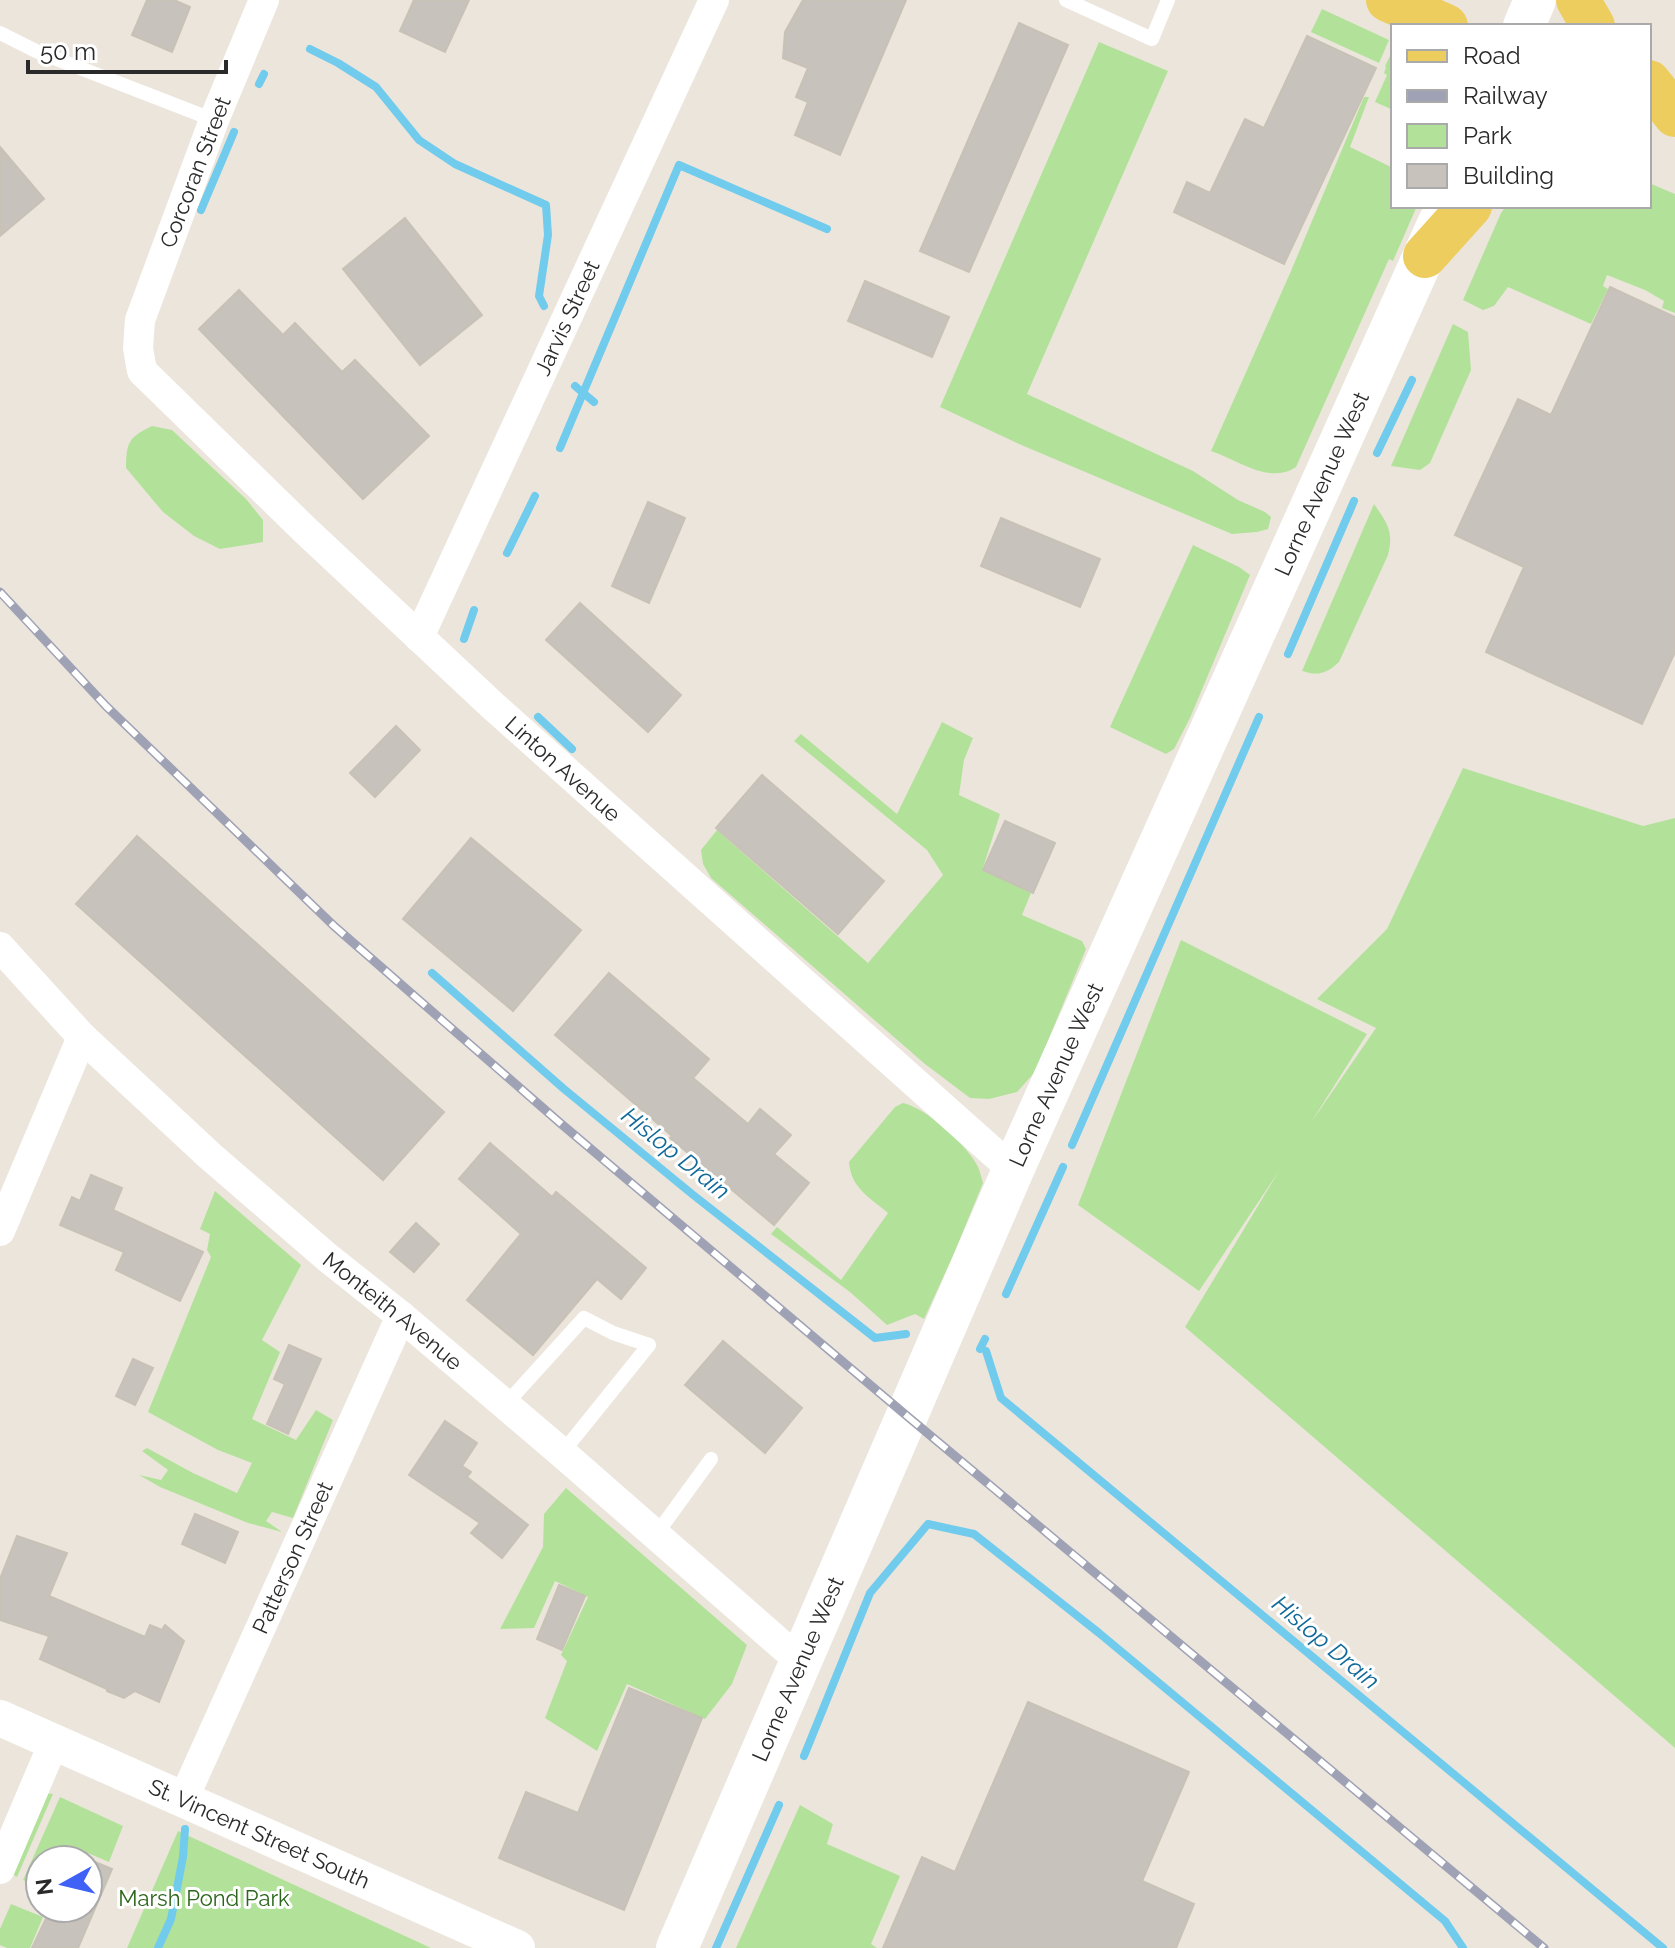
<svg xmlns="http://www.w3.org/2000/svg" width="1675" height="1948" font-family="Raleway,sans-serif">
<rect width="100%" height="100%" fill="#ece5dc"/>
<g fill="#b2e29a">
<path d="M1322 9 1389 40 1379 63 1311 32Z"/>
<path d="M1099 42 1168 71 1027 394 1193 471 1238 500 1265 512 1271 517 1268 529 1257 532 1232 534 1019 444 940 407Z"/>
<path d="M1393 50V110L1375 102 1387 75 1384 73 1386 67 1385 66Z"/>
<path d="M1364 97H1369L1350 147 1393 168V206H1417L1393 261 1389 259 1296 467C1269 485 1238 460 1211 451L1291 271Z"/>
<path d="M1649 183 1675 194V313L1662 308 1664 301 1645 290 1607 275 1603 286 1608 289 1591 324 1508 287 1494 306 1483 310 1463 300 1501 213 1506 206H1649Z"/>
<path d="M1453 324 1468 332 1471 370 1430 463 1420 470 1391 466Z"/>
<path d="M152 426 172 430 246 499 263 520V542L220 549 194 536 163 512 126 468C126 442 129 437 152 426Z"/>
<path d="M1374 504C1387 523 1394 531 1388 555L1339 662C1326 674 1318 676 1302 671Z"/>
<path d="M1193 545 1239 567 1250 575 1190 718 1174 749 1166 754 1110 727Z"/>
<path d="M942 722 973 738 964 760 959 795 1000 814 983 868 1031 893 1022 915 1082 941 1086 949 1035 1072 1017 1092 989 1099 970 1098 925 1064 711 878 703 864 701 850 717 830 868 963 943 875 927 850 794 741 801 734 897 814Z"/>
<path d="M1463 768 1643 826 1675 818V1748L1185 1327 1279 1171 1199 1291 1078 1205 1181 940 1367 1034 1310 1124 1376 1028 1317 999 1387 929Z"/>
<path d="M903 1103C926 1108 966 1144 977 1165 980 1170 981 1177 983 1183L953 1256 924 1319 915 1314 887 1325 850 1292 771 1234 777 1227 841 1280 888 1213C869 1197 851 1188 849 1162L895 1107Z"/>
<path d="M215 1191 301 1265 262 1340 280 1352 252 1419 296 1440 316 1410 333 1420 293 1518 272 1512 266 1521 282 1532 248 1523 160 1487 139 1475 161 1480 168 1470 142 1451 147 1448 193 1473 237 1493 252 1463 218 1450 148 1412 211 1257 207 1250 210 1234 200 1229Z"/>
<path d="M566 1488 747 1645 732 1684 705 1719 627 1684 597 1751 545 1718 567 1661 561 1655 588 1597 555 1581 534 1628 500 1629 543 1547 544 1514Z"/>
<path d="M44 1793 53 1794 17 1877 9 1872Z"/>
<path d="M60 1797 123 1826 109 1862 69 1845 62 1860H40V1889L23 1880Z"/>
<path d="M800 1805 833 1824 827 1844 900 1876 871 1944 877 1948H736Z"/>
<path d="M178 1831 431 1948H127Z"/>
<path d="M11 1904 43 1917 30 1948H7L0 1945V1929Z"/>
</g>
<g fill="none" stroke-linecap="round" stroke-linejoin="round">
<g stroke="#71cbec" stroke-width="8">
<path d="M310 49 338 63 376 87 419 140 455 164 546 205 548 235 539 296 544 306"/>
<path d="M259 84 264 74"/>
<path d="M201 210 234 132"/>
<path d="M575 386 594 402"/>
<path d="M560 448 679 165 827 229"/>
<path d="M1377 453 1412 380"/>
<path d="M507 553 535 496"/>
<path d="M464 639 474 610"/>
<path d="M1288 654 1354 501"/>
<path d="M538 717 572 749"/>
<path d="M432 973 564 1089 692 1194 875 1338 906 1334"/>
<path d="M1072 1145 1259 717"/>
<path d="M1006 1294 1063 1167"/>
<path d="M980 1349 985 1339"/>
<path d="M986 1351 1001 1398 1663 1948"/>
<path d="M804 1756 870 1593 928 1524 974 1534 1099 1633 1445 1921 1463 1948"/>
<path d="M158 1948 171 1919 183 1857 185 1829"/>
<path d="M716 1948 779 1805"/>
</g>
</g>
<g fill="#c7c2bc" stroke="#c7c1b6" stroke-width="2">
<path d="M147 0H174L190 7 172 52 132 35Z"/>
<path d="M414 0H469L445 52 400 31Z"/>
<path d="M803 0H906L840 155 795 135 808 102 796 97 808 68 783 58 785 32Z"/>
<path d="M1019 23 1068 45 969 272 920 251Z"/>
<path d="M1307 36 1376 68 1284 264 1174 212 1187 182 1210 193 1245 119 1264 128Z"/>
<path d="M0 147 44 199 0 236Z"/>
<path d="M405 218 482 315 420 365 343 269Z"/>
<path d="M865 281 949 317 932 357 848 321Z"/>
<path d="M1610 287 1675 317V652L1642 724 1486 652 1524 567 1455 535 1518 399 1551 415Z"/>
<path d="M239 290 283 335 295 323 342 372 355 360 429 436 363 499 199 329Z"/>
<path d="M648 502 685 518 649 603 612 586Z"/>
<path d="M1001 518 1100 559 1080 607 981 566Z"/>
<path d="M580 603 681 695 648 732 546 640Z"/>
<path d="M396 726 420 750 375 797 350 773Z"/>
<path d="M762 775 884 881 838 934 716 828Z"/>
<path d="M1005 821 1055 843 1033 893 983 870Z"/>
<path d="M137 836 444 1112 383 1180 76 904Z"/>
<path d="M471 838 581 930 513 1011 403 919Z"/>
<path d="M609 973 709 1059 693 1078 748 1124 760 1109 791 1135 774 1154 809 1183 774 1225 670 1138 672 1136 555 1035Z"/>
<path d="M490 1143 552 1197 556 1192 646 1268 621 1299 597 1279 533 1355 467 1300 521 1234 459 1179Z"/>
<path d="M91 1175 122 1188 113 1210 203 1252 180 1301 116 1270 124 1252 60 1225 72 1197 80 1201Z"/>
<path d="M416 1223 439 1244 414 1272 390 1252Z"/>
<path d="M723 1341 802 1408 765 1453 685 1385Z"/>
<path d="M289 1345 321 1359 288 1434 267 1424 285 1384 274 1379Z"/>
<path d="M133 1359 153 1368 135 1405 116 1396Z"/>
<path d="M445 1421 477 1443 462 1466 471 1472 467 1477 528 1525 502 1558 471 1533 480 1523 409 1475Z"/>
<path d="M195 1514 238 1532 225 1563 182 1544Z"/>
<path d="M17 1536 67 1553 49 1596 145 1637 150 1625 162 1630 165 1625 184 1641 159 1702 135 1691 124 1698 107 1691V1689L40 1659 49 1636 0 1620V1579Z"/>
<path d="M559 1585 585 1596 562 1650 537 1639Z"/>
<path d="M629 1688 702 1718 624 1910 499 1858 526 1792 578 1813Z"/>
<path d="M1028 1702 1189 1772 1142 1881 1194 1904 1176 1948H883L922 1857 955 1872Z"/>
<path d="M88 1859 112 1869 78 1948H32L51 1908H88Z"/>
</g>
<g fill="none" stroke-linecap="round" stroke-linejoin="round">
<g stroke="#fff" stroke-width="14">
<path d="M1066 0 1152 39 1168 0"/>
<path d="M0 33 36 51 214 120"/>
<path d="M505 1405 584 1318 613 1333 649 1345 562 1453"/>
<path d="M655 1536 711 1459"/>
</g>
<g stroke="#fff" stroke-width="30">
<path id="s1" d="M264 0 214 120 140 320 138 348 142 371 305 530 493 706 1013 1170"/>
<path id="s2" d="M419 637 714 0"/>
<path id="s3" d="M0 947 82 1037 210 1156 328 1258 401 1316 562 1453 800 1661"/>
<path d="M0 1231 82 1037"/>
<path id="s4" d="M183 1800 401 1316"/>
<path d="M0 1869 54 1742"/>
</g>
<path stroke="#fff" stroke-width="36" id="s5" d="M0 1718 517 1948"/>
<g stroke="#fff" stroke-width="42">
<path d="M1524 26 1535 0"/>
<path id="s6" d="M677 1948 1013 1170 1439 222"/>
</g>
<g stroke="#eecd5f" stroke-width="44">
<path d="M1388 0 1446 26"/>
<path d="M1578 0 1593 26"/>
<path d="M1649 82 1675 115"/>
<path d="M1425 256 1470 206"/>
</g>
<defs>
<path id="rail" d="M0 592 106 706 334 926 559 1122 907 1416 1544 1948"/>
</defs>
<use href="#rail" stroke="#9fa2b4" stroke-width="9"/>
<use href="#rail" stroke="#fff" stroke-width="6" stroke-dasharray="18" stroke-linecap="butt"/>
</g>
<g text-anchor="middle" dominant-baseline="central" stroke-width="6" stroke-linejoin="round" paint-order="stroke">
<g font-size="22" fill="#2a2a2a" stroke="#fff">
<text transform="translate(195 172) rotate(-69)">Corcoran Street</text>
<text stroke="none"><textPath href="#s2" startOffset="352">Jarvis Street</textPath></text>
<text stroke="none"><textPath href="#s6" startOffset="1600">Lorne Avenue West</textPath></text>
<text stroke="none"><textPath href="#s1" startOffset="974">Linton Avenue</textPath></text>
<text stroke="none"><textPath href="#s6" startOffset="952">Lorne Avenue West</textPath></text>
<text stroke="none"><textPath href="#s3" startOffset="536">Monteith Avenue</textPath></text>
<text stroke="none"><textPath href="#s4" startOffset="266">Patterson Street</textPath></text>
<text stroke="none"><textPath href="#s6" startOffset="304">Lorne Avenue West</textPath></text>
<text stroke="none"><textPath href="#s5" startOffset="284">St. Vincent Street South</textPath></text>
</g>
<g font-size="22" fill="#2b661b" stroke="#fff">
<text x="204" y="1898">Marsh Pond Park</text>
</g>
<g font-size="24" font-style="italic" fill="#106998" stroke="#fff">
<text transform="translate(676 1153) rotate(39)">Hislop Drain</text>
<text transform="translate(1326 1642) rotate(40)">Hislop Drain</text>
</g>
</g>
<rect x="1391" y="24" width="260" height="184" fill="#ffffff" stroke="#aaaaaa" stroke-width="2"/>
<rect x="1407" y="50" width="40" height="12" fill="#eecd5f" stroke="#aaaaaa" stroke-width="2"/>
<text x="1463" y="64" font-size="24" fill="#2a2a2a">Road</text>
<rect x="1407" y="90" width="40" height="12" fill="#9fa2b4" stroke="#aaaaaa" stroke-width="2"/>
<text x="1463" y="104" font-size="24" fill="#2a2a2a">Railway</text>
<rect x="1407" y="124" width="40" height="24" fill="#b2e29a" stroke="#aaaaaa" stroke-width="2"/>
<text x="1463" y="144" font-size="24" fill="#2a2a2a">Park</text>
<rect x="1407" y="164" width="40" height="24" fill="#c7c2bc" stroke="#aaaaaa" stroke-width="2"/>
<text x="1463" y="184" font-size="24" fill="#2a2a2a">Building</text>
<g transform="translate(64 1884) rotate(262)"><circle r="38" fill="#ffffff" stroke="#aaaaaa" stroke-width="2"/>
<path d="M0-6L14 30L0 20L-14 30Z" fill="#3f61f6"/>
<text y="-12" font-size="22" font-weight="bold" text-anchor="middle" fill="#2a2a2a">N</text>
</g>
<path d="M28 60v12h198v-12" fill="none" stroke="#2a2a2a" stroke-width="4"/>
<text x="40" y="60" font-size="24" fill="#2a2a2a" stroke="#ffffff" stroke-width="6" paint-order="stroke">50 m</text>
</svg>
